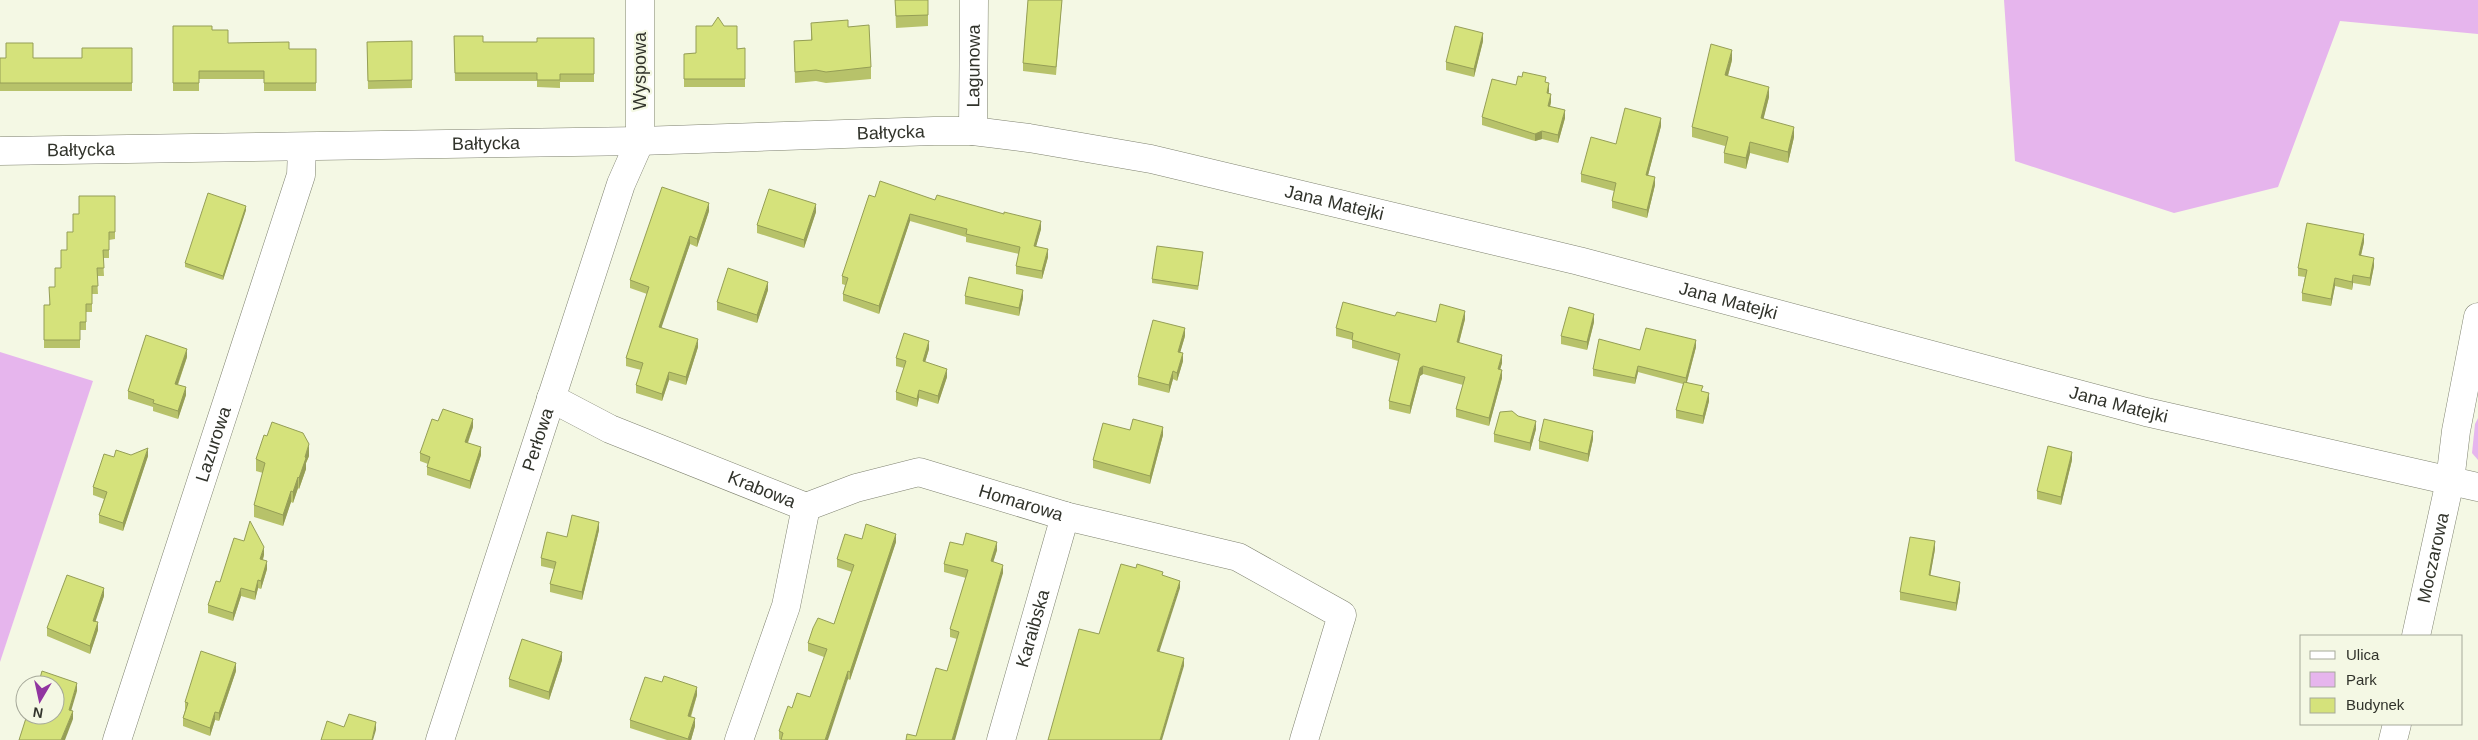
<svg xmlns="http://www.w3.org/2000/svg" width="2478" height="740" font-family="Helvetica,sans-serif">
<rect width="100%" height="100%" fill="#f4f8e4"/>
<g fill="#e6b5ed">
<path d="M2004 0H2478V34L2340 21 2278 187 2174 213 2015 161Z"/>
<path d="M0 352 93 381 0 662Z"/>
<path d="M2478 418V460L2472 453 2475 424Z"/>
</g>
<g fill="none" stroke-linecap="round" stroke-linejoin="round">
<defs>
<g id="minor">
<path id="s1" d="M973 131 974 0"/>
<path id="s2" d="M0 151 640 141 934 131H973L1029 138 1151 159 1579 261 2146 412 2478 487"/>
<path id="s3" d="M551 398 610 429 806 507 786 606 739 740"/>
<path id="s4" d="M806 507 856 488 919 472 1065 516 1238 557 1342 615 1304 740"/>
<path id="s5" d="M2416 636 2450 481 2456 431 2478 317"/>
<path id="s6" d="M117 740 301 175 302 148"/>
<path id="s7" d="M440 740 621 184 640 141V0"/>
<path id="s8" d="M1001 740 1065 516"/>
<path d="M2393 740 2397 724"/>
</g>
</defs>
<use href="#minor" stroke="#7f8270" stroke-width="29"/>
<use href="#minor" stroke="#fff" stroke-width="28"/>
</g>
<g fill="#b7c26a">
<path d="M895 0H928V26L896 28Z"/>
<path d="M1028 0H1062L1056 75 1023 71V63Z"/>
<path d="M811 23 848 27 871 67V79L826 83 816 81 795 83 794 41 811 40Z"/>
<path d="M173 26 228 43 289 49H316V91H264V79H199V91H173Z"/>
<path d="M454 36 483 42H537L594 38V82H560V88L537 87V81H455Z"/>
<path d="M412 41V88L368 89 367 42Z"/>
<path d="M1483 41 1474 77 1446 70V62Z"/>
<path d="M132 48V91H0V58H82Z"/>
<path d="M745 48V87H684V54L696 53Z"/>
<path d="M1732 60 1728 76 1769 97 1763 119 1794 137 1788 163 1750 153 1746 169 1724 163V153L1725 146 1692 137V127Z"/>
<path d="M1546 82 1549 91 1548 93 1551 102 1550 107 1565 118 1558 143 1542 139 1535 141 1482 125V117L1516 85Z"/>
<path d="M1661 126 1648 175 1655 185 1647 218 1612 208V201L1614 191 1581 182V174L1616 144Z"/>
<path d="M115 196V239L109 240V258H103L104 276H97L98 294H92V312H86V330H80V348H44V305H49L79 214Z"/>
<path d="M875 197 935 200 1041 229 1036 246 1048 257 1042 279 1016 274V266L1019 254 966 242V237L910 221 879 314 843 301V294L845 285 842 284V276Z"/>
<path d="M246 210 223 280 185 267V263Z"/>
<path d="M709 211 697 247 690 244 661 327 698 347 686 385 669 380 662 401 636 393V385L641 370 626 366V358L647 294 630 288V280Z"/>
<path d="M816 212 804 248 757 233V225Z"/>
<path d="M2364 242 2361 256 2374 266 2370 286 2353 283 2352 290 2335 286 2331 306 2302 301V293L2305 277 2298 276V268Z"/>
<path d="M1203 256 1198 290 1152 283V279Z"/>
<path d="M768 290 757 323 717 310V302Z"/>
<path d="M965 296 1023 298 1019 316 965 304Z"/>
<path d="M1465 319 1459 343 1502 363 1500 369 1502 378 1489 426 1456 417V409L1463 385 1423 374 1420 376 1410 414 1389 409V401L1398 361 1352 348V340L1336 336V328L1436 322Z"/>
<path d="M1594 322 1587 350 1561 344V336Z"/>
<path d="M1185 336 1180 352 1183 361 1177 381 1173 379 1169 393 1138 385V377Z"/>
<path d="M1696 347 1687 382 1703 392 1709 401 1703 424 1676 418V410L1683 384 1638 372 1635 384 1593 376V369L1640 350Z"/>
<path d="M929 349 925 362 947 377 938 404 919 398 917 407 896 400V392L904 368 896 366V358Z"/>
<path d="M187 357 178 385 186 395 178 419 153 411V407L128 399V391Z"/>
<path d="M438 421 473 427 468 443 481 455 470 489 427 475V467L428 464 420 461V453Z"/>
<path d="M1536 429 1530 451 1494 442V434Z"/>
<path d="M1130 430 1163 435 1150 484 1093 468V460Z"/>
<path d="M267 436 309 456 306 463V469L299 489 298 488 293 503 291 502 283 526 254 517V505L263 473 256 471V459Z"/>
<path d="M1593 439 1588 462 1539 449V441Z"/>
<path d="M131 455 148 456 123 531 99 523V515L104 499 93 495V487L114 457Z"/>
<path d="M2072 460 2061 505 2037 499V491Z"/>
<path d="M599 530 582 600 550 592V584L554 569 541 566V558Z"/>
<path d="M862 539 896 542 850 680 848 679 781 740 779 739V731L792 708 810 697 824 657 808 651V643L834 624 849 579 852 572 837 567V559Z"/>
<path d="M963 545 997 550 993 562 1003 573 916 736 947 671 957 639 950 637V629L966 578 944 572V564Z"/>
<path d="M1935 549 1930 576 1960 590 1956 611 1900 600V592Z"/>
<path d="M264 555 263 560 267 569 261 589 258 588 255 600 241 596 233 621 208 613V605L220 582Z"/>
<path d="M104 596 95 621 98 630 90 654 47 636V628Z"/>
<path d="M562 660 549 700 509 687V679Z"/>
<path d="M236 671 219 721 215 720 210 736 183 726V718L185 710V702Z"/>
<path d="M697 695 691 717 695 726 691 740H667L630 728V720Z"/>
</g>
<g fill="#959e56">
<path d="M1483 33V41L1474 77V69Z"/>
<path d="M1732 50V60L1725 86V75Z"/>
<path d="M1549 83V91L1547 101V93Z"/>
<path d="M1769 87V97L1761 129V118Z"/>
<path d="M1551 94V102L1548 114V106Z"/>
<path d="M1565 110V118L1558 143V135Z"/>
<path d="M1661 118V126L1646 183V175Z"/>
<path d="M1794 127V137L1788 163V152Z"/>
<path d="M1542 131V139L1535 141V134Z"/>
<path d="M1750 142V153L1746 169V158Z"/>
<path d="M1655 177V185L1647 218V210Z"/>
<path d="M709 203V211L697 247V239Z"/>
<path d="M816 204V212L804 248V240Z"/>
<path d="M246 206V210L223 280V276Z"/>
<path d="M910 214V221L879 314V306Z"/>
<path d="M1041 221V229L1034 254V246Z"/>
<path d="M2364 234V242L2359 263V255Z"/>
<path d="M690 236V244L659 335V327Z"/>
<path d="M1048 249V257L1042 279V271Z"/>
<path d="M2374 258V266L2370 286V278Z"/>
<path d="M2353 275V283L2352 290V282Z"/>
<path d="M2335 278V286L2331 306V299Z"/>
<path d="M768 282V290L757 323V315Z"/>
<path d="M1023 290V298L1019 316V308Z"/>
<path d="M1465 311V319L1457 350V342Z"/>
<path d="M1594 314V322L1587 350V342Z"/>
<path d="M1185 328V336L1178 360V352Z"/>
<path d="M698 339V347L686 385V377Z"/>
<path d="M1696 340V347L1686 385V378Z"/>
<path d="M929 341V349L923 369V361Z"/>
<path d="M187 349V357L175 392V384Z"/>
<path d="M1183 353V361L1177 381V373Z"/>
<path d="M1502 355V363L1498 377V369Z"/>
<path d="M1423 366V374L1420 376 1410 414V406L1420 368Z"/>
<path d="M1638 366V372L1635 384V378Z"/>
<path d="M947 369V377L938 404V396Z"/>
<path d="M1502 370V378L1489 426V418Z"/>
<path d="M1173 371V379L1169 393V385Z"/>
<path d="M669 372V380L662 401V394Z"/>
<path d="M186 387V395L178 419V411Z"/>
<path d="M919 390V398L917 407V399Z"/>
<path d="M1709 393V401L1703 424V416Z"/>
<path d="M473 419V427L465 450V442Z"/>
<path d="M1536 421V429L1530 451V443Z"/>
<path d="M1163 427V435L1150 484V476Z"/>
<path d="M1593 431V439L1588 462V454Z"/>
<path d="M309 444V456L306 463V469L299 489V478L305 457Z"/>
<path d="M481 447V455L470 489V481Z"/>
<path d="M148 448V456L123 531V523Z"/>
<path d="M2072 452V460L2061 505V497Z"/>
<path d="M298 477V488L293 503V492Z"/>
<path d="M291 491V502L283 526V515Z"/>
<path d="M599 522V530L582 600V592Z"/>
<path d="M896 534V542L850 680V672Z"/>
<path d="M1935 541V549L1929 583V575Z"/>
<path d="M997 542V550L991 569V561Z"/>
<path d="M264 547V555L260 567V559Z"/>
<path d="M267 561V569L261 589V581Z"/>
<path d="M1003 565V573L955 740H952Z"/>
<path d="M258 580V588L255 600V592Z"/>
<path d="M1180 581V588L1157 659V651Z"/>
<path d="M1960 582V590L1956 611V603Z"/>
<path d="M104 588V596L93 629V621Z"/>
<path d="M241 588V596L233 621V613Z"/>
<path d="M98 622V630L90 654V646Z"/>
<path d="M562 652V660L549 700V692Z"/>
<path d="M1184 658V666L1162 740H1160Z"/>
<path d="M236 663V671L219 721V713Z"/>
<path d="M848 671V679L828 740H825Z"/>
<path d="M77 683V691L69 718V710Z"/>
<path d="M697 687V695L688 724V716Z"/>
<path d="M73 711V719L65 740H61Z"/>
<path d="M215 712V720L210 736V728Z"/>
<path d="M695 718V726L691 740H688Z"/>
<path d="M376 722V730L373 740H372Z"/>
</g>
<g fill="#d5e27b" stroke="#959e56">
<path d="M895 0H928V15L896 16Z"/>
<path d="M1028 0H1062L1056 67 1023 63Z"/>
<path d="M718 17 724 26H737V49L745 48V79H684V54L696 53V26H712Z"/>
<path d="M848 20V27L869 25 871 67 826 72 816 70 795 72 794 41 812 40 811 23Z"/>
<path d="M173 26H212V30H228V43L289 42V49H316V83H264V71H199V83H173Z"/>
<path d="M1455 26 1483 33 1474 69 1446 62Z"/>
<path d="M454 36H483V42H537V38H594V74H560V80H537V73H455Z"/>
<path d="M412 41V80L368 81 367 42Z"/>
<path d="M6 43H33V58H82V48H132V83H0V58H6Z"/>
<path d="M1711 44 1732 50 1725 75 1769 87 1761 118 1794 127 1788 152 1750 142 1746 158 1724 153 1728 137 1692 127Z"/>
<path d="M1523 72 1546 77 1545 82 1549 83 1547 93 1551 94 1548 106 1565 110 1558 135 1542 131 1535 134 1482 117 1492 79 1516 85 1518 76 1522 77Z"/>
<path d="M1625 108 1661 118 1646 175 1655 177 1647 210 1612 201 1616 183 1581 174 1591 137 1616 144Z"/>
<path d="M880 181 935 200 937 195 1004 214V212L1041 221 1034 246 1048 249 1042 271 1016 266 1020 247 966 234 967 229 910 214 879 306 843 294 848 278 842 276 869 195 875 197Z"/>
<path d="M662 187 709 203 697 239 690 236 659 327 698 339 686 377 669 372 662 394 636 385 643 363 626 358 649 287 630 280Z"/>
<path d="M769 189 816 204 804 240 757 225Z"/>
<path d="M208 193 246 206 223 276 185 263Z"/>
<path d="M79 196H115V232H109V250H103L104 268H97L98 286H92V304H86V322H80V340H44V305H50L49 287H55V268H61V250H67V232H73V214H79Z"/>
<path d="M2307 223 2364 234 2359 255 2374 258 2370 278 2353 275 2352 282 2335 278 2331 299 2302 293 2307 270 2298 268Z"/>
<path d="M1157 246 1203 252 1198 286 1152 279Z"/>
<path d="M728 268 768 282 757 315 717 302Z"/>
<path d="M969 277 1023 290 1019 308 965 296Z"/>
<path d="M1343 302 1395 316 1397 312 1436 322 1440 304 1465 311 1457 342 1502 355 1498 369 1502 370 1489 418 1456 409 1465 377 1423 366 1420 368 1410 406 1389 401 1400 354 1352 340 1353 333 1336 328Z"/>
<path d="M1569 307 1594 314 1587 342 1561 336Z"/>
<path d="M1153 320 1185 328 1178 352 1183 353 1177 373 1173 371 1169 385 1138 377Z"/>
<path d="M1646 328 1696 340 1686 378 1638 366 1635 378 1593 369 1599 339 1640 350Z"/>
<path d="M904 333 929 341 923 361 947 369 938 396 919 390 917 399 896 392 906 361 896 358Z"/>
<path d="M146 335 187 349 175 384 186 387 178 411 153 403 154 400 128 391Z"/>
<path d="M1684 382 1703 386 1701 391 1709 393 1703 416 1676 410Z"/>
<path d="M443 409 473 419 465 442 481 447 470 481 427 467 430 457 420 453 432 419 438 421Z"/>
<path d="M1512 411 1518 416 1536 421 1530 443 1494 434 1500 412Z"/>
<path d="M1133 419 1163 427 1150 476 1093 460 1103 423 1130 430Z"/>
<path d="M1544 419 1593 431 1588 454 1539 441Z"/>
<path d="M272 422 303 433 309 444 305 457 306 458 299 478 298 477 293 492 291 491 283 515 254 505 265 463 256 459 264 435 267 436Z"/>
<path d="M2048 446 2072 452 2061 497 2037 491Z"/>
<path d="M148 448 123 523 99 515 107 492 93 487 104 454 114 457 116 450 131 455Z"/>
<path d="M572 515 599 522 582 592 550 584 556 562 541 558 547 532 567 537Z"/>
<path d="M250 521 264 547 260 559 267 561 261 581 258 580 255 592 241 588 233 613 208 605 216 581 220 582 234 538 244 541Z"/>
<path d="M866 524 896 534 850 672 848 671 825 740H781L783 733 779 731 788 706 792 708 797 693 810 697 827 649 808 643 813 628 818 618 834 624 849 579 854 565 837 559 845 534 862 539Z"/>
<path d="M966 533 997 542 991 561 1003 565 952 740H906L907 734 916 736 936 668 947 671 959 632 950 629 968 570 944 564 950 542 963 545Z"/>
<path d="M1910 537 1935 541 1929 575 1960 582 1956 603 1900 592Z"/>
<path d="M1121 564 1136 568 1137 564 1163 572 1162 575 1180 581 1157 651 1184 658 1160 740H1048L1079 629 1099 634Z"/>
<path d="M67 575 104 588 93 621 98 622 90 646 47 628Z"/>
<path d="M522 639 562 652 549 692 509 679Z"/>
<path d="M201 651 236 663 219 713 215 712 210 728 183 718 188 703 185 702Z"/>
<path d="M42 671 77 683 69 710 73 711 61 740H19L27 715H55V685H38Z"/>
<path d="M664 676 697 687 688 716 695 718 688 739 630 720 645 677 662 682Z"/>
<path d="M349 714 376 722 372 740H321L327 721 344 727Z"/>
</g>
<g text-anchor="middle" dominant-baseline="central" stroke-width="4.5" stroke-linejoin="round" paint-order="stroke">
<g font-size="18" fill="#31332b" stroke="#f4f8e4">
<text stroke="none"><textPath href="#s1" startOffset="65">Lagunowa</textPath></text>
<text transform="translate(640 71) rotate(-90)">Wyspowa</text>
<text stroke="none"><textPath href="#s2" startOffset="891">Bałtycka</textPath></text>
<text stroke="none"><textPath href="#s2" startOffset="486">Bałtycka</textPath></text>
<text stroke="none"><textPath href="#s2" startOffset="81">Bałtycka</textPath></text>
<text stroke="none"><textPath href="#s2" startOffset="1342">Jana Matejki</textPath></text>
<text stroke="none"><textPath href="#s2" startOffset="1748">Jana Matejki</textPath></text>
<text stroke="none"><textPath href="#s2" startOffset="2152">Jana Matejki</textPath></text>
<text stroke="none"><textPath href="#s7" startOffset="316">Perłowa</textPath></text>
<text stroke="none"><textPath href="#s6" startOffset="311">Lazurowa</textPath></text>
<text stroke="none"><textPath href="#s3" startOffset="230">Krabowa</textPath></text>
<text stroke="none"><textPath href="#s4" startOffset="225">Homarowa</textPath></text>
<text stroke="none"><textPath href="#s5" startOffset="80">Moczarowa</textPath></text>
<text stroke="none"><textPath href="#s8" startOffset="116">Karaibska</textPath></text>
</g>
</g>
<rect x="2300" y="635" width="162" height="90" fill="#f4f8e4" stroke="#a6a99a"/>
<rect x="2310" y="651" width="25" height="8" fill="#ffffff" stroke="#a6a99a"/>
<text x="2346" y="660" font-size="15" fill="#31332b">Ulica</text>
<rect x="2310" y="672" width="25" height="15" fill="#e6b5ed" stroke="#a6a99a"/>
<text x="2346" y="685" font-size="15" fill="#31332b">Park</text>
<rect x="2310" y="698" width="25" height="15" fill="#d5e27b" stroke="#a6a99a"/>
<text x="2346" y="710" font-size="15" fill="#31332b">Budynek</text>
<g transform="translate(40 700) rotate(189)"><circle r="24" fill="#f4f8e4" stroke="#a6a99a"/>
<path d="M0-4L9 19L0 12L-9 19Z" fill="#9135a0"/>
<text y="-8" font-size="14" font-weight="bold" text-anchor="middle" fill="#31332b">N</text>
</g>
</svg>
